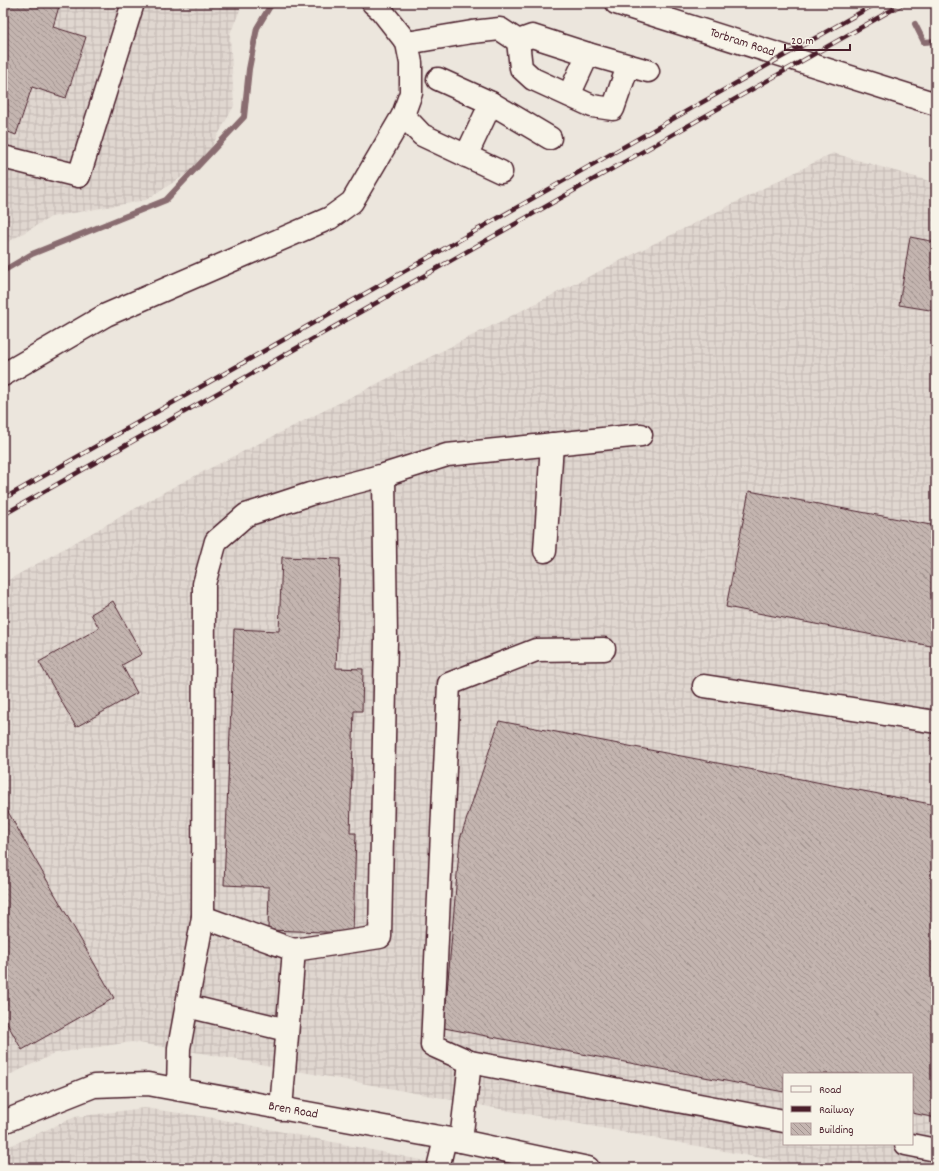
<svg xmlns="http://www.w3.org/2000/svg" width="939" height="1171" font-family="Dekko,sans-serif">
<defs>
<pattern id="industrial-grid" width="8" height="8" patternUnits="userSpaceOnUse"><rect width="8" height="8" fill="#e0d7d0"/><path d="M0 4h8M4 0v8" fill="none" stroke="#c2b8b3"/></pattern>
<pattern id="building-back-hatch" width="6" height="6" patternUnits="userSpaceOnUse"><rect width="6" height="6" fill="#c4b5b0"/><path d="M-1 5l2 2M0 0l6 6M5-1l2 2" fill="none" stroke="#a1938f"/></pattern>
</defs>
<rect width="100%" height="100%" fill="#ece6dd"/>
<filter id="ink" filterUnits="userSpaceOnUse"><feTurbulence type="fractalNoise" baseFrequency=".025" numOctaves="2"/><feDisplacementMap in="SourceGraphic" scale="8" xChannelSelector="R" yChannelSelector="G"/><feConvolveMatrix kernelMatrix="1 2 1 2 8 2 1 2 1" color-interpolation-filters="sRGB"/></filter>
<g filter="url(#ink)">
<g fill="url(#industrial-grid)" fill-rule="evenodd">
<path d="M3 3H243L230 34 234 106 202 164 146 200 51 217 3 245Z"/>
<path d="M833 153 936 183V1168H814L207 1054 132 1042 56 1053 3 1078V583L175 486ZM784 1074H912V1144H784Z"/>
<path d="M144 1108 214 1118 460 1168H3V1149L75 1117Z"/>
</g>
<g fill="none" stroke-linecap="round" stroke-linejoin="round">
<g stroke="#896c6f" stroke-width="6">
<path d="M915 24 924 42 936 41"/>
<path d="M3 271 32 254 166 200 244 117 249 69 257 28 272 3"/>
</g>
</g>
<g fill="url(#building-back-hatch)" stroke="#4a1f2b">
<path d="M3 3H60L53 27 86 37 66 98 32 87 16 135 3 130Z"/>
<path d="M910 237 936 242V311L899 305Z"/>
<path d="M749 491 936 526V647L726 607Z"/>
<path d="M282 557 340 559 336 668 363 669 362 711H354L350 833H356L353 933 268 930 269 887 224 885 234 629 279 631Z"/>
<path d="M113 601 142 654 122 665 137 693 76 727 39 662 99 628 91 614Z"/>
<path d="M499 721 936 805V1118L912 1113V1074H784V1092L444 1028 460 839Z"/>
<path d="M3 803 114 998 22 1050 3 1016Z"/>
</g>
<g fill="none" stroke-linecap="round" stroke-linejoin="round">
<defs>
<g id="minor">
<path d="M373 3 381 10 407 43 411 63V93L403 115 422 135 501 172"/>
<path d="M518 41 521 68 533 79 592 106 613 109 628 66"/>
<path d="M407 43 472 32 500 29 518 41 532 36 588 54 648 71"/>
<path d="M438 79 491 103"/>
<path d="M569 95 588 54"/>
<path d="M466 156 491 103 550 138"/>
<path d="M3 157 79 176 133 3"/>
<path d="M3 375 106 315 330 218 352 202 403 115"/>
<path d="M545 551 552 444"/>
<path d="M704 686 936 722"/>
<path d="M203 917 294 950"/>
<path d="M187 1006 287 1030"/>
<path d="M470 1062 432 1045 449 684 536 650 604 649"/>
<path d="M178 1089 179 1048 203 917 204 584 216 541 246 515 310 494 384 475"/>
<path d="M281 1109 294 950 380 937 386 639 384 475 447 455 641 435"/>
<path d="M3 1122 94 1086 148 1084 461 1141 588 1168"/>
<path d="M461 1141 470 1062 784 1121"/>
<path d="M906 1144 936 1150"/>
<path d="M438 1168 445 1139"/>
</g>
<path id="major" d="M616 3 936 104"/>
</defs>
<use href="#minor" stroke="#4a1f2b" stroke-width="25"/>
<use href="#major" stroke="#4a1f2b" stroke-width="25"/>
<use href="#minor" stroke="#f7f3e8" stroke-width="22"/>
<use href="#major" stroke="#f7f3e8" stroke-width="22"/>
<defs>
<g id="rail">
<path d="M3 499 877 3"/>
<path d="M3 515 904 3"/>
</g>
</defs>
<use href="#rail" stroke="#4a1f2b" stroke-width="4.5"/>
<use href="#rail" stroke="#f7f3e8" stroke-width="3" stroke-dasharray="9" stroke-linecap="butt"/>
</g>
</g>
<g text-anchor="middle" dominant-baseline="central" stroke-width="3" stroke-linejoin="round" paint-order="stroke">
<g font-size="13" fill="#4a1f2b" stroke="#f7f3e8">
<text transform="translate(742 43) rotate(18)">Torbram Road</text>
<text transform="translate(293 1111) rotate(10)">Bren Road</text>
</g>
</g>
<rect width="939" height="1171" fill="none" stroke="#f7f3e8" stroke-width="16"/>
<rect x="8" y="8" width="923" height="1155" fill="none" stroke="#4a1f2b" stroke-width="1.5" filter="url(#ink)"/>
<rect x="783" y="1073" width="130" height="72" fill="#f7f3e8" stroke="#b29e9c"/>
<rect x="791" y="1086" width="20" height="6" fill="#f7f3e8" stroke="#b29e9c"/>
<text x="819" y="1093" font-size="12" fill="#4a1f2b">Road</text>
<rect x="791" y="1106" width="20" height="6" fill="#4a1f2b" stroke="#b29e9c"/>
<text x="819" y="1113" font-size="12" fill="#4a1f2b">Railway</text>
<rect x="791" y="1123" width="20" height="12" fill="url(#building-back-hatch)" stroke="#b29e9c"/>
<text x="819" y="1133" font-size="12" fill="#4a1f2b">Building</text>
<path d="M785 44v6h65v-6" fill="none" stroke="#4a1f2b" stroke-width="2"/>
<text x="791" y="44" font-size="12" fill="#4a1f2b" stroke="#f7f3e8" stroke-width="3" paint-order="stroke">20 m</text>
</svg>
